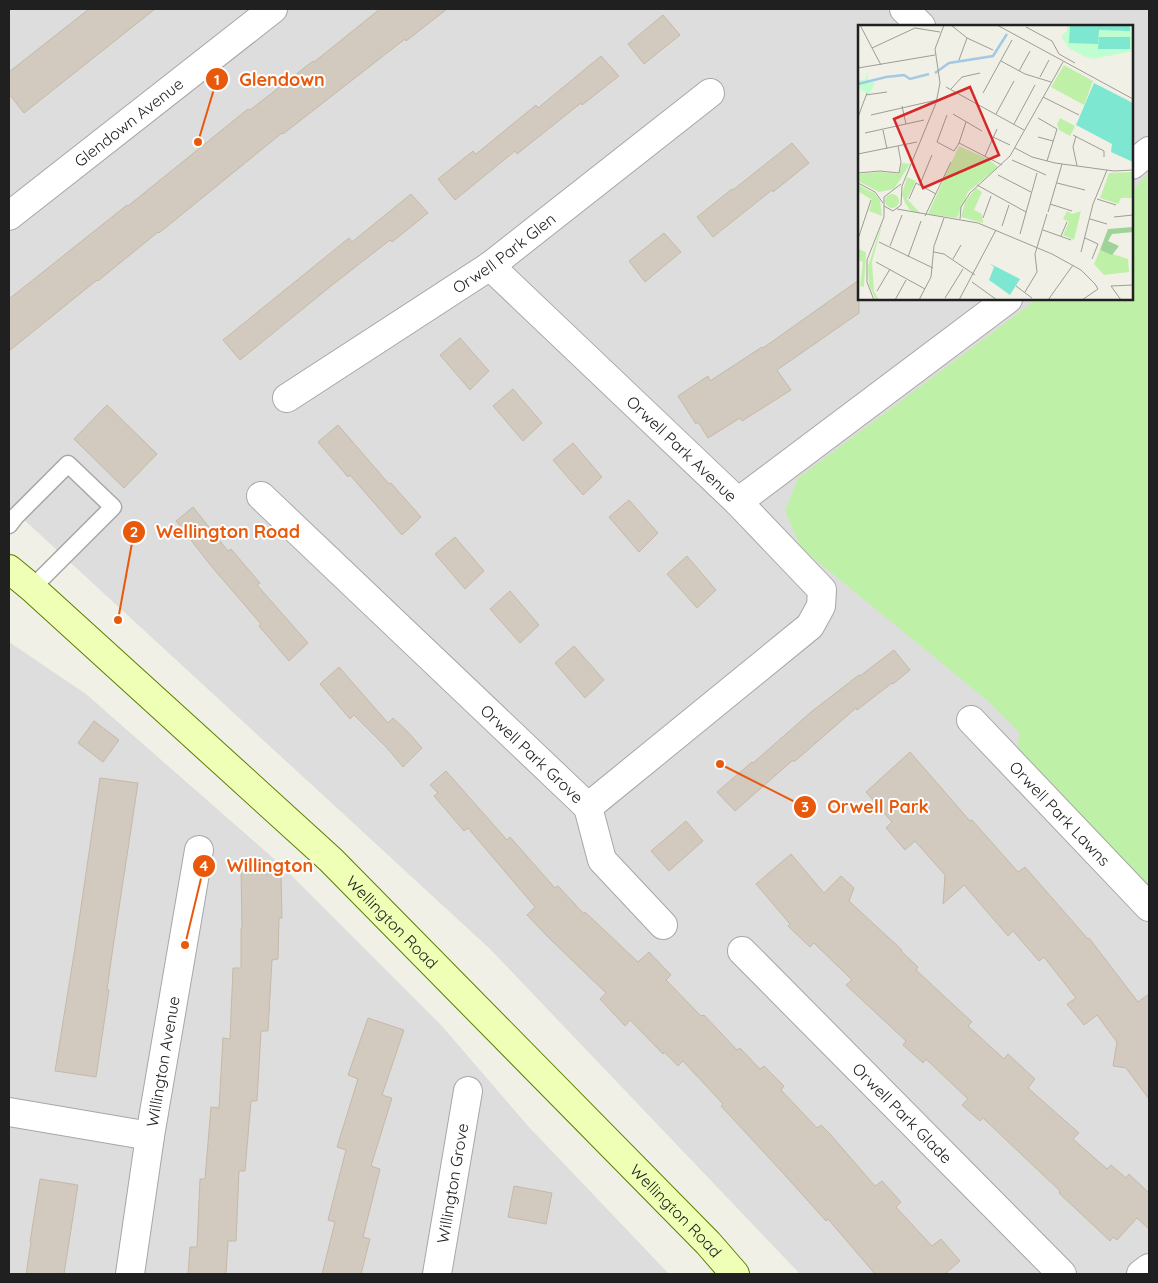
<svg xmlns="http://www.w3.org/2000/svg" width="1158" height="1283" font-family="Quicksand,sans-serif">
<rect width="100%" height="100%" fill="#f1f0e6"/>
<g fill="#dedddd" fill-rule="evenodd">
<path d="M9 9H1149V1274H800L490 949 9 506ZM859 26H1132V299H859Z"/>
<path d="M9 642 86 694 281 865 441 1025 528 1126 669 1274H9Z"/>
</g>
<path fill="#bff0a8" d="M1149 171V892L1018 751 1019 732 988 701 801 548 785 511 798 478 1037 299H1132V192Z"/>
<g fill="#d2cabe" stroke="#c5b9a7">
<path d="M89 9H155L24 113 9 94V72Z"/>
<path d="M380 9H447L406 41 405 39 283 134 282 133 159 233 158 232 98 281 97 280 9 351V299L127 205 128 206 248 109 250 110 313 61 314 62Z"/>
<path d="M663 15 680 35 644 64 628 44Z"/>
<path d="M601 56 619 76 582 105 581 103 517 154 515 151 455 200 438 179 473 151 476 154 536 105 538 108Z"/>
<path d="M792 143 809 163 773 192 772 190 713 237 697 217 732 189 733 190Z"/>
<path d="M411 194 428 213 392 242 390 240 331 286 240 360 223 340 349 238 352 242Z"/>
<path d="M664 233 681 252 645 282 629 261Z"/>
<path d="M859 280V313L777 370 791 390 742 421 740 418 708 438 698 422 696 424 678 396 708 376 710 381 762 347 763 348Z"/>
<path d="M460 338 489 371 470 390 440 355Z"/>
<path d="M513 389 542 423 523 441 493 406Z"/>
<path d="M107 405 157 454 124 488 74 439Z"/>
<path d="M338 425 389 484 391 483 421 517 402 535 350 475 348 477 318 442Z"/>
<path d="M573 443 602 477 583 495 553 460Z"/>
<path d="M629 500 658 533 639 552 609 517Z"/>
<path d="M193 507 228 551 231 549 260 583 257 585 308 643 289 661 259 626 261 624 212 567 176 521Z"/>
<path d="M455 537 484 571 465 589 435 554Z"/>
<path d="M687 556 716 590 697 608 667 574Z"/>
<path d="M510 591 539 625 520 643 490 609Z"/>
<path d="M574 646 604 680 585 698 555 663Z"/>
<path d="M894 650 910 670 893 684 892 683 857 710 856 708 794 762 793 760 735 811 717 792 752 762 753 763 811 712 859 675 860 676Z"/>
<path d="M339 667 388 723 393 718 408 732 422 748 403 767 388 749 354 715 350 719 320 684Z"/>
<path d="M94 721 119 740 103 762 78 743Z"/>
<path d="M910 752 970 821 972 820 1018 872 1025 867 1088 939 1089 938 1138 1002 1149 994V1099L1126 1068 1113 1066 1117 1042 1097 1015 1084 1025 1067 1004 1076 998 1044 957 1039 961 1013 931 1008 936 964 885 943 904 945 875 915 841 905 850 886 828 892 822 866 792Z"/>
<path d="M446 771 507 840 510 837 555 888 558 886 584 914 585 912 638 962 649 952 671 975 666 980 701 1016 704 1015 737 1050 740 1048 760 1069 764 1066 784 1086 781 1090 817 1128 821 1125 830 1134 875 1186 882 1181 901 1202 896 1207 932 1246 941 1239 960 1261 945 1274H875L828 1219 826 1221 782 1172 721 1106 723 1104 683 1061 678 1066 664 1052 663 1054 630 1020 625 1026 600 999 606 993 549 938 527 915 535 907 468 828 464 831 434 796 438 793 430 785Z"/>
<path d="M100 778 138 783 112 954 107 990H109L96 1077 55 1071 75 948Z"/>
<path d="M686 821 703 841 669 871 651 851Z"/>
<path d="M791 854 824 893 841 876 854 888 849 901 902 950 901 951 918 967 916 970 972 1022 968 1026 1004 1059 1008 1054 1035 1079 1028 1088 1079 1133 1073 1139 1107 1169 1111 1165 1126 1178 1129 1174 1149 1193V1229L1137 1218 1117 1240 1113 1237 1110 1241 1059 1193 1060 1191 983 1118 980 1121 962 1105 968 1099 926 1059 923 1063 903 1045 906 1041 846 985 852 980 814 943 810 947 788 926 790 924 756 884Z"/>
<path d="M241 869H275L281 876 282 918H279L278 959 272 960 268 1031H261L257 1101H251L245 1171H239L236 1241H228L226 1274H188L190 1247H197L200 1179H205L211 1107 219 1108 223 1038 230 1039 233 968H241V928H242Z"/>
<path d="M368 1018 404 1030 382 1095 392 1098 371 1166 380 1169 363 1237 370 1239 361 1274H322L335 1222 328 1220 346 1150 337 1147 358 1079 348 1075Z"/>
<path d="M40 1179 78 1185 64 1274H26L31 1242H30Z"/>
<path d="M514 1186 552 1193 546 1224 508 1217Z"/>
</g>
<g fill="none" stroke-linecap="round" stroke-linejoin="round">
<defs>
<path id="lane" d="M9 525 16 516 68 464 113 507 32 588"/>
<g id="street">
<path d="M904 9 921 26"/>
<path d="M1132 165 1149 151"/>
<path id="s1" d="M9 216 273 9"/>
<path id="s2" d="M490 266 738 502 1008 299"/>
<path id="s3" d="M287 398 490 266 710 93"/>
<path id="s4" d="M261 496 588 807 810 626 821 606 822 590 738 502"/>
<path id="s5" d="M971 720 1149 907"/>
<path d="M588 807 602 860 663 925"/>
<path id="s6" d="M742 951 1062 1274"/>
<path d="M9 1112 150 1136"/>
<path id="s7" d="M130 1274 150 1136 199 850"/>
<path id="s8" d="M437 1274 468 1091"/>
<path d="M1141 1274 1149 1268"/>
</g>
<g id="secondary">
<path id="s9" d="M9 569 32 588 331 860 708 1243 735 1274"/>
</g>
</defs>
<use href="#lane" stroke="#a7a7a7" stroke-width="19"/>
<use href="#street" stroke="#a7a7a7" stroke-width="30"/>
<use href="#secondary" stroke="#5b7e00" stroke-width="30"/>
<use href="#lane" stroke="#fff" stroke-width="16"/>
<use href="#street" stroke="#fff" stroke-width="28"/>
<use href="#secondary" stroke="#efffb6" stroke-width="28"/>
</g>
<g text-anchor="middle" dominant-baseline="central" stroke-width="4" stroke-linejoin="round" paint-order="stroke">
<g font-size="16" fill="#202020" stroke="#fff">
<text stroke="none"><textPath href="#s1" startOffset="152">Glendown Avenue</textPath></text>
<text stroke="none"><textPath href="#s3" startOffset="261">Orwell Park Glen</textPath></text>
<text stroke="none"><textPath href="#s2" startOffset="265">Orwell Park Avenue</textPath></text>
<text stroke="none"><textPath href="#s4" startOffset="374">Orwell Park Grove</textPath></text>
<text stroke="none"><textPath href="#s5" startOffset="129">Orwell Park Lawns</textPath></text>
<text stroke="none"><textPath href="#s9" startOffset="521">Wellington Road</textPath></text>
<text stroke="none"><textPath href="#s7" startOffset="215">Willington Avenue</textPath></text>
<text stroke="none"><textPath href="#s6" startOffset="228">Orwell Park Glade</textPath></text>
<text stroke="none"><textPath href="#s8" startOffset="92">Willington Grove</textPath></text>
<text stroke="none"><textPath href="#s9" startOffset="926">Wellington Road</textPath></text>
</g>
</g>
<g transform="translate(858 25)">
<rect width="275" height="275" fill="#f1f0e6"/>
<path d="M206 40 235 56 226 80 193 62ZM202 93 217 101 212 111 201 105 199 99ZM101 121 130 134 140 142 110 167 99 193 70 189ZM44 138 52 139 36 164 21 167 0 156V149L22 147 41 149ZM275 147V173H263L260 179 242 173 251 148ZM49 152 58 156 49 174 63 189 52 185 47 178 44 169ZM0 160 16 168 22 175 24 191 11 186 14 175 0 166ZM118 163 124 167 116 185 124 189 125 198 103 192 107 177ZM27 176a7 7 0 1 1 14 0a7 7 0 1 1-14 0ZM209 186 214 189 223 186 216 215 205 210 211 197 205 194ZM26 193 14 237 16 266 21 275H18L11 260 10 241ZM0 224 8 227 6 262 2 261 5 237 0 235ZM242 225 270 234 271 247 246 250 236 239Z" fill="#bff0a8"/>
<path d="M275 202V207L254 209 250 216 261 221 254 230 242 225 250 204Z" fill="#9ed497"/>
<path d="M209 0H275V26L235 34 225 31 211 23 203 11 209 6ZM9 46 10 54 17 58 11 70 0 63V55H7Z" fill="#c0fed0"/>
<path d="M212 0H272V6L241 5 240 19 211 18ZM241 12H272V24H240ZM236 58 275 78V137L253 127 254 119 218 100ZM131 238 162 254 152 270 131 255 136 242Z" fill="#7de7d1"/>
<path fill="none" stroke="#a3c9e3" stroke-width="2.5" d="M77 48 91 38 135 31 149 9M0 59 28 52 46 50 52 54 71 49"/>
<path fill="none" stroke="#9d9d97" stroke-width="1" d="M2 0 23 40M93 0 109 13 135 25M139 0 275 74M168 2 194 16 201 29 217 38M14 23 57 3 82 7M101 35 109 13M143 36 167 49 193 57M0 43 77 30M161 46 172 26M182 52 191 35M88 62 166 105M93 64 104 52 122 48M125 68 154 15M8 70 29 67M185 72 221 90M44 81 48 99M95 89 124 106M138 89 156 56M13 90 79 75M89 90 79 117 96 126 101 118M0 92 9 68M180 93 199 104 189 136M108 97 101 118 144 140M156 99 177 60M25 105 29 124M7 108 66 95M215 110 246 126V132M218 111 215 122 219 141M135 112 152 120M180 112 195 116M157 123 174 132 197 138 256 146 275 145M0 129 59 117M127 131 139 104M154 135 188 150M0 148 22 146 41 148 43 137 40 121M140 150 173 167M0 158 17 167 25 178M199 158 227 165M62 159 74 130M119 160 168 187M51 174 58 158 78 169M239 174 258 180M192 179 214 186M26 181 35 186 43 180 44 161 78 78 82 58 77 24 86 0M39 184 120 198 194 229 223 245 237 259 240 264 224 275M190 187 204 139M67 191 93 137M256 192 275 190M125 193 133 171M102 194 103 182 112 168 152 131 205 37M232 194 249 199M144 201 151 180M185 205 213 215M162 209 179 148M203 211 209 197M227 213 240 219 234 234M0 214 13 175M21 217 75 243M32 221 44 190M76 227 86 229 117 250M223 227 235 179 249 145M50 232 63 196M95 234 103 220M18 237 67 264M114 257 139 275M158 261 174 273M19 266 32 244M167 267 179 247 177 229 189 189M87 273 105 244M16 275 9 257V235L26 192V172L43 159M37 275 48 255M61 275 73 252 76 221 86 193M101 275 138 205M190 275 215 240M263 275 253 261 275 260"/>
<path fill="#d62828" fill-opacity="0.15" stroke="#d62828" stroke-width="2.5" d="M112 62 141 130 65 163 36 94Z"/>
<rect width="275" height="275" fill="none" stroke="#202020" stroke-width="2.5"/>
</g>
<path fill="none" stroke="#e8590c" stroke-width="2" d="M198 142L217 79M118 620L134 532M720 764L805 807M185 945L204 866"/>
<g fill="#e8590c" stroke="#fff" stroke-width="2">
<circle cx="198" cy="142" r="5"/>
<circle cx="118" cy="620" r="5"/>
<circle cx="720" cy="764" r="5"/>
<circle cx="185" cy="945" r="5"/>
<circle cx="217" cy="79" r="12"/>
<circle cx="134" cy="532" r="12"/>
<circle cx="805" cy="807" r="12"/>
<circle cx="204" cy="866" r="12"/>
</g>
<g font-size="15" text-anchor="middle" font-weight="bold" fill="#fff">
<text x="217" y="85">1</text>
<text x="134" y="537">2</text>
<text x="805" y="812">3</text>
<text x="204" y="871">4</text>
</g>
<g font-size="18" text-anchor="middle" font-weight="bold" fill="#e8590c" stroke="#fff" stroke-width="4" stroke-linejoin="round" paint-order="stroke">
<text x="282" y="86">Glendown</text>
<text x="228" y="538">Wellington Road</text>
<text x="878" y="813">Orwell Park</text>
<text x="270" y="872">Willington</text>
</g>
<rect width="1158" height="1283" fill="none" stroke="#202020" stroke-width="20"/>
</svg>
